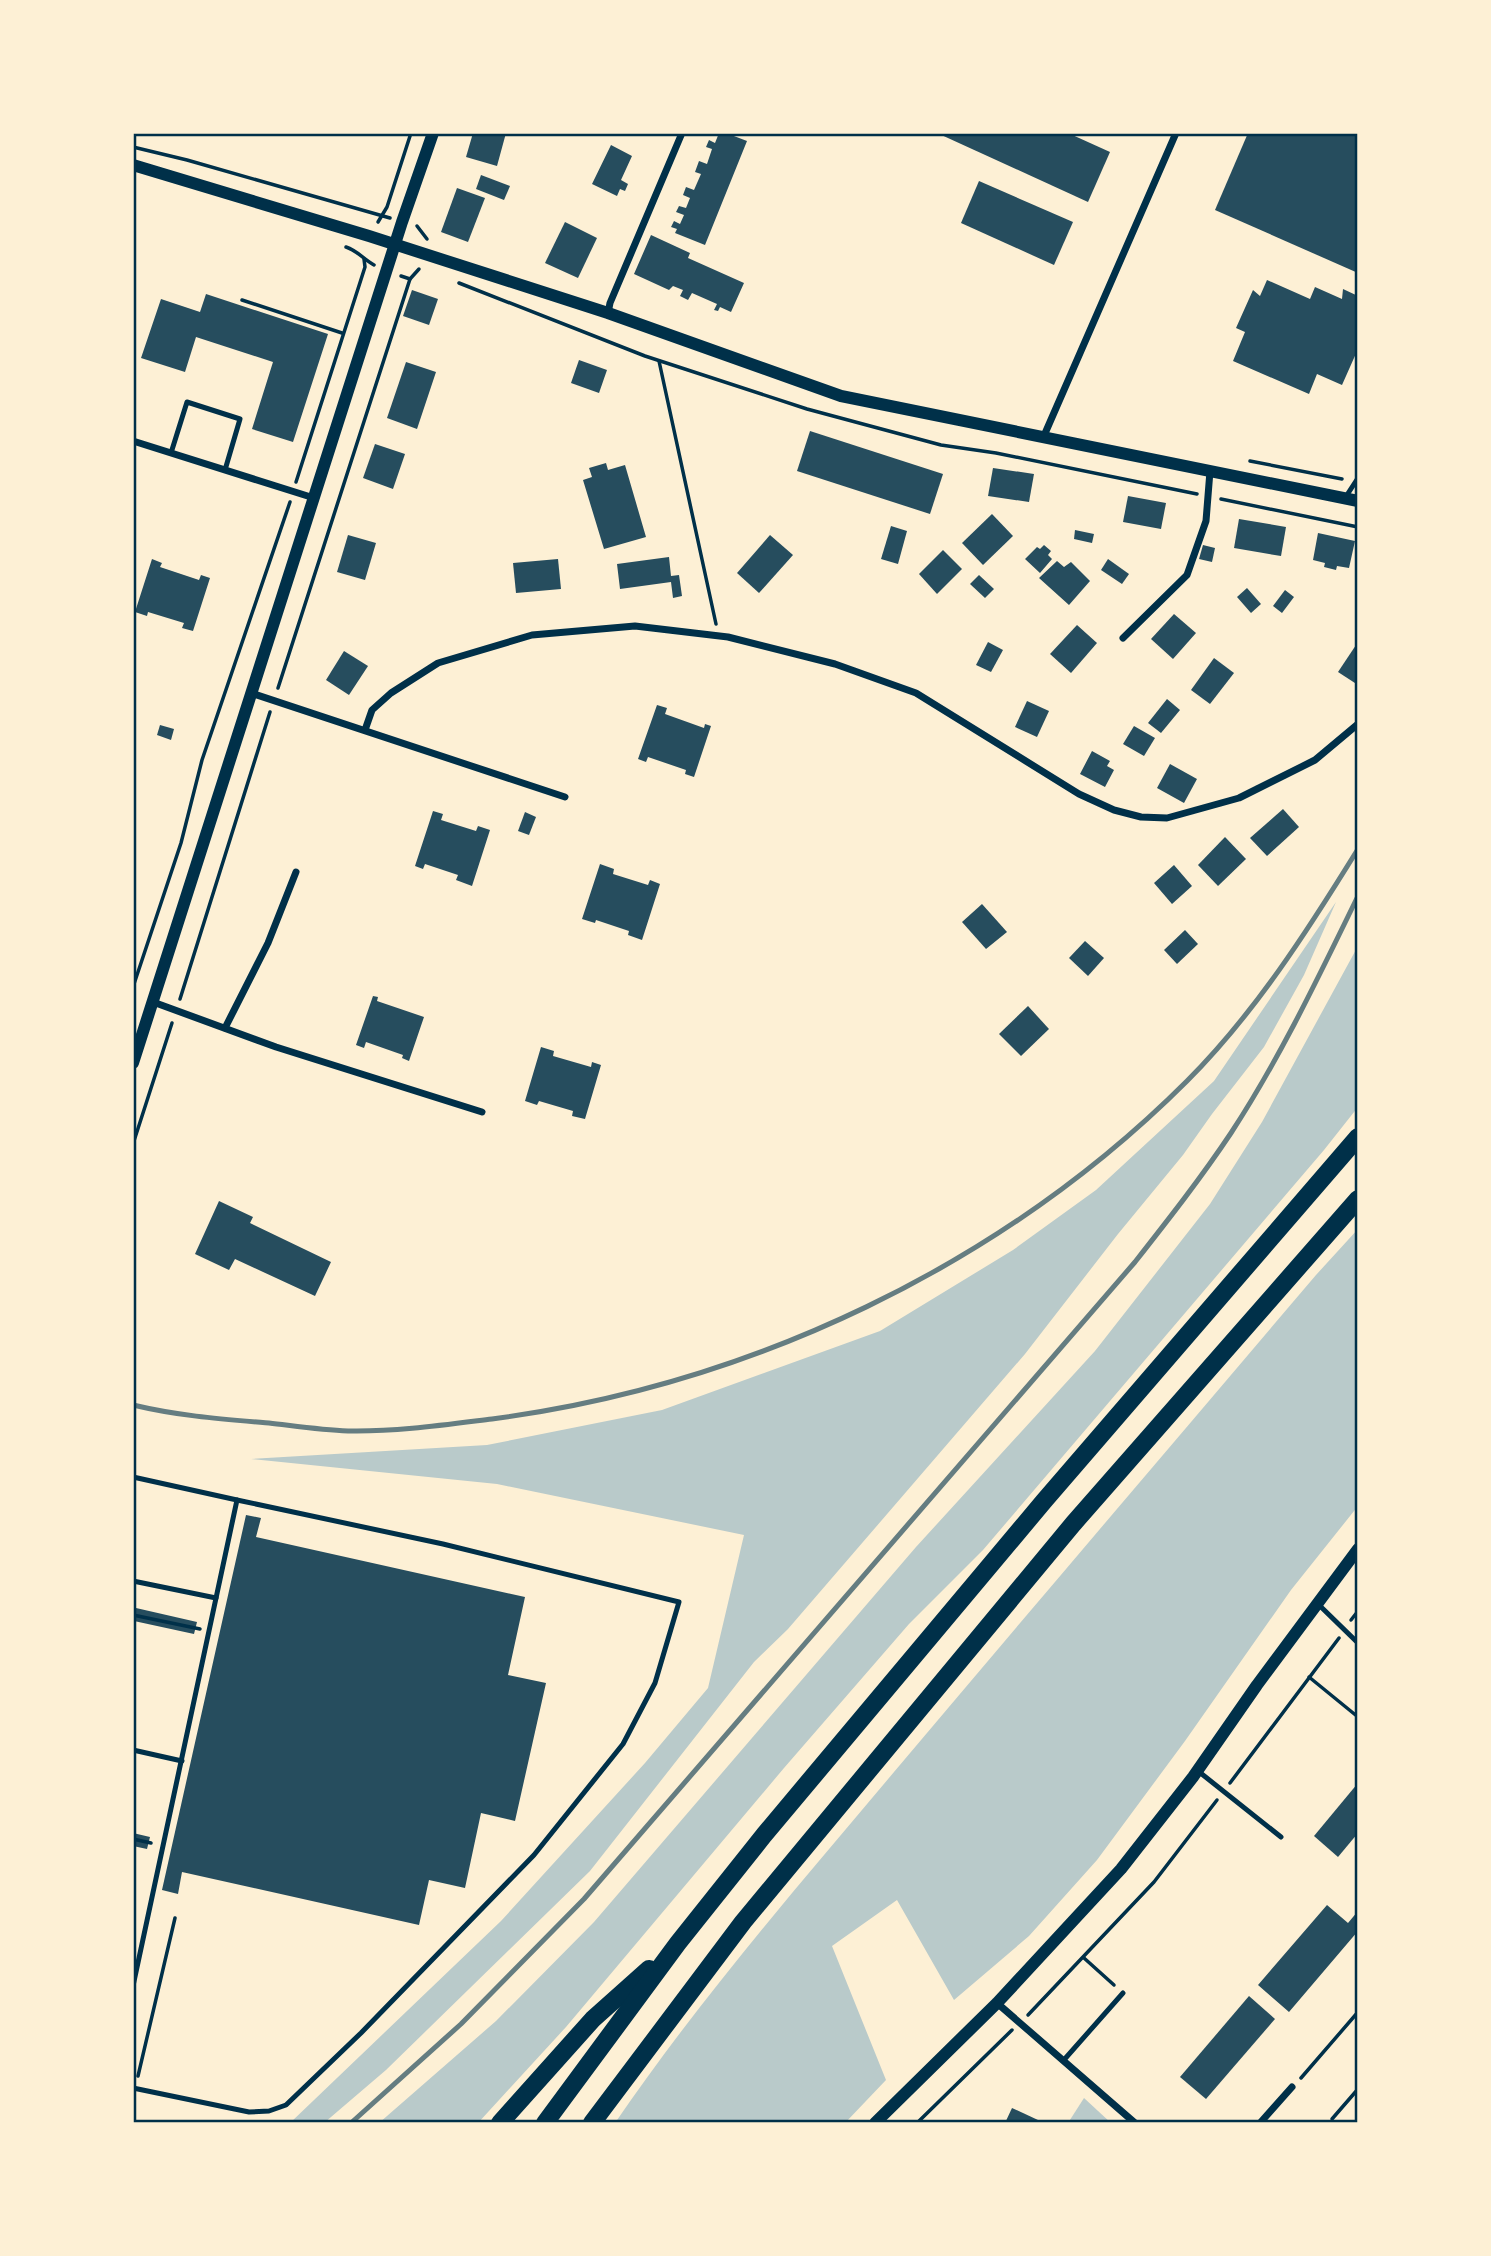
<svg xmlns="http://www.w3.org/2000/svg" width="1491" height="2256" font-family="Commissioner,sans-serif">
<rect width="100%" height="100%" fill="#fdf0d5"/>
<g fill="#b9caca">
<path d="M1336 902 1304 975 1264 1047 1212 1114 1183 1155 1118 1234 1025 1354 788 1629 754 1662 590 1871 386 2070 324 2123H290L501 1921 645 1763 708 1688 744 1535 497 1484 251 1459 487 1445 662 1410 880 1331 1013 1250 1096 1190 1214 1081Z"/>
<path d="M1358 946V1107L1324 1150 983 1550 909 1624 784 1768 566 2027 478 2123H379L496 2021 594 1922 916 1547 1095 1351 1210 1204 1262 1122Z"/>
<path d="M1358 1229V1506L1291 1590 1185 1741 1097 1860 1029 1936 954 2000 897 1900 832 1946 886 2080 845 2123H615C699 2000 798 1886 894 1772 1034 1606 1175 1441 1316 1275Z"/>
<path d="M1084 2098 1111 2123H1068Z"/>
</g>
<g fill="#264d5e">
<path d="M473 133H506L497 166 466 157Z"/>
<path d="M719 133H726L747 141 705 245 675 233 677 229 671 227 674 221 680 224 684 215 676 212 679 206 686 208 690 198 683 195 686 187 694 190 701 174 695 172 699 161 707 164 712 149 706 147 709 140 715 143Z"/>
<path d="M937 133H1068L1110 152 1088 202Z"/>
<path d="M1248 133H1358V273L1215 210Z"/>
<path d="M611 145 632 156 621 180 628 184 625 191 620 189 617 196 592 184Z"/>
<path d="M481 175 510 186 504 200 476 189Z"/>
<path d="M979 181 1073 222 1054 265 961 223Z"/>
<path d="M457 188 485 198 468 242 441 232Z"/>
<path d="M565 222 597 238 578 278 545 263Z"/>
<path d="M651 235 690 253 688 258 744 283 731 312 720 307 718 311 714 310 717 304 692 293 688 300 680 296 683 290 673 286 669 290 634 274Z"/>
<path d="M1267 280 1310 299 1315 287 1342 299 1343 289 1358 296V349L1342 385 1317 374 1309 394 1233 361 1245 332 1236 328 1253 290 1260 296Z"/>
<path d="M412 290 438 299 429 325 403 316Z"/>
<path d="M206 294 328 334 293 442 252 429 273 362 196 337 185 372 141 358 161 299 200 312Z"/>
<path d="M579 360 607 370 599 393 571 383Z"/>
<path d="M406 362 436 372 417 429 387 418Z"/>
<path d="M810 431 943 474 930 514 797 471Z"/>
<path d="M375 444 405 454 393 489 363 478Z"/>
<path d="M606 463 608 470 625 465 646 537 604 549 583 480 592 477 589 468Z"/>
<path d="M993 468 1034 474 1029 502 988 496Z"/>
<path d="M1128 496 1166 503 1161 529 1123 522Z"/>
<path d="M992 514 1013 536 983 565 962 543Z"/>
<path d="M1239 519 1286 527 1281 556 1234 548Z"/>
<path d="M891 526 907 531 898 564 881 559Z"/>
<path d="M1075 530 1094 534 1092 543 1074 539Z"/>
<path d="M1318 533 1355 541 1349 568 1337 566 1336 570 1324 567 1325 563 1313 560Z"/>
<path d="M348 535 376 543 365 580 337 572Z"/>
<path d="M770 535 793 555 759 593 737 573Z"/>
<path d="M1044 545 1051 551 1048 555 1052 559 1040 573 1025 559 1037 547 1040 549Z"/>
<path d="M1203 545 1215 548 1212 562 1199 559Z"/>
<path d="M943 550 962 569 937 594 919 574Z"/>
<path d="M669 557 671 576 679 575 682 596 673 598 671 582 620 589 617 564Z"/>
<path d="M152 559 162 563 160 567 199 580 201 575 210 578 193 631 182 628 184 623 148 612 147 616 135 612Z"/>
<path d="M558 559 561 589 516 593 513 563Z"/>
<path d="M1108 559 1129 574 1122 584 1101 570Z"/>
<path d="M1057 561 1064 567 1071 562 1090 581 1069 605 1039 578Z"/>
<path d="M979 575 994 589 985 598 970 584Z"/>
<path d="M1247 588 1261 604 1251 613 1237 597Z"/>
<path d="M1285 590 1294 597 1282 613 1273 606Z"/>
<path d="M1174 614 1196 633 1173 659 1151 639Z"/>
<path d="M1077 625 1097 643 1071 673 1050 654Z"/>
<path d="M988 642 1003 650 991 672 976 665Z"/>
<path d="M1358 642V685L1338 672Z"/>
<path d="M344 651 368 666 349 695 326 680Z"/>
<path d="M1214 658 1234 673 1210 704 1191 690Z"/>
<path d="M1167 699 1180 710 1161 733 1148 723Z"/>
<path d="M1027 701 1049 711 1037 737 1015 727Z"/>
<path d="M657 705 667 708 665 714 704 728 705 724 711 726 694 777 685 774 686 770 648 757 646 762 638 759Z"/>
<path d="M160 725 174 729 171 740 157 735Z"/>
<path d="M1134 726 1155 738 1144 756 1123 744Z"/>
<path d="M1092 751 1110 761 1107 766 1114 770 1105 787 1080 774Z"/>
<path d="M1170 764 1197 779 1184 803 1157 788Z"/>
<path d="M1283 809 1299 827 1267 856 1250 838Z"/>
<path d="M433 811 443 814 441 820 476 831 478 826 490 830 472 886 456 880 458 875 425 864 423 869 415 866Z"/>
<path d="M525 812 536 817 529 835 518 831Z"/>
<path d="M1225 837 1246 859 1218 886 1198 865Z"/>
<path d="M600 864 614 869 613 874 648 885 650 880 660 884 642 940 628 935 629 931 596 920 595 923 582 919Z"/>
<path d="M1174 865 1192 886 1172 904 1154 883Z"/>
<path d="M982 904 1007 932 986 949 962 922Z"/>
<path d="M1185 930 1198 944 1177 964 1164 950Z"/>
<path d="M1085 941 1104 958 1088 976 1069 958Z"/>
<path d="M373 996 378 997 377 1001 424 1017 409 1061 402 1058 403 1055 366 1042 364 1048 356 1045Z"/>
<path d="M1028 1006 1049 1029 1021 1056 999 1034Z"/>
<path d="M541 1047 554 1051 553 1056 591 1067 592 1062 601 1065 585 1119 572 1116 573 1111 539 1101 537 1105 525 1101Z"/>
<path d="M219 1201 253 1217 250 1223 331 1262 315 1296 235 1259 229 1270 195 1254Z"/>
<path d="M246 1515 261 1518 256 1537 525 1597 508 1675 546 1683 515 1821 481 1813 465 1888 429 1880 419 1925 182 1872 178 1894 162 1890Z"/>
<path d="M136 1608 197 1622 194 1634 134 1621Z"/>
<path d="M1358 1783V1833L1338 1857 1314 1836Z"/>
<path d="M133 1833 150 1837 147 1849 133 1846Z"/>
<path d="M1327 1905 1348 1923 1358 1911V1931L1289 2012 1258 1985Z"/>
<path d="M1249 1996 1275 2019 1206 2099 1180 2077Z"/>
<path d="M1012 2108 1038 2120 1037 2123H1005Z"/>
</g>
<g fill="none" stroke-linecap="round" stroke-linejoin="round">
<g stroke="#003049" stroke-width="3.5">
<path d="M133 147 187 160 390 218"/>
<path d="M378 222 387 207 411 133"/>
<path d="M417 226 427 239"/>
<path d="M346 247C358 251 363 259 374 265"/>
<path d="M401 276 410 279 419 269"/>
<path d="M459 283 645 356 807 409 941 445 996 453 1197 494"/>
<path d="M242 300 342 333"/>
<path d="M659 361 716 624"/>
<path d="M1250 461 1342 479"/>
<path d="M296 482 365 267 364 259"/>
<path d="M1221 499 1358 527"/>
<path d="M278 688 410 279"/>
<path d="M133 987 181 843 202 760 290 502"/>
<path d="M180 999 270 712"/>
<path d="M133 1144 172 1023"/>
<path d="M133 1615 200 1629"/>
<path d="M1351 1620 1358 1611"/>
<path d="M1309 1677 1358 1717"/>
<path d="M1230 1783 1339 1638"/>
<path d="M133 1839 151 1843"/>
<path d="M1084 1958 1114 1985"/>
<path d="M1028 2015 1154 1882 1217 1800"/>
<path d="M138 2076 175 1918"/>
<path d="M1301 2078 1358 2012"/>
<path d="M1332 2119 1358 2089"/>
<path d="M917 2123 1012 2030"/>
</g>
<g stroke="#003049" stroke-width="5">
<path d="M171 453 187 402 240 419 225 470"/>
<path d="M1345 498 1358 478"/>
<path d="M133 1477 237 1500 133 1986"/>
<path d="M133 1581 216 1598"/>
<path d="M1318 1604 1358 1643"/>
<path d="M133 1750 182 1761"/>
<path d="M1198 1771 1281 1837"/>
<path d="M1063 2061 1123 1993"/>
<path d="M133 2088 249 2112 269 2111 286 2105 361 2033 534 1855 623 1744 655 1683 679 1602 443 1544 237 1500"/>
</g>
<g stroke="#003049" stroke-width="7">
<path d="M608 313 610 303 682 133"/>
<path d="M1043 438 1176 133"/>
<path d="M133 441 314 498"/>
<path d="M1123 638 1187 575 1206 521 1210 471"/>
<path d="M251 693 565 797"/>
<path d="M365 730 372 710 391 693 438 663 532 635 635 626 728 637 835 664 916 693 1079 794 1114 810 1141 817 1167 818 1239 798 1315 760 1358 724"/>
<path d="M153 1002 276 1047 482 1112"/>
<path d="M225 1028 268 943 296 872"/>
<path d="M997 2003 1135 2123"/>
<path d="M1260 2123 1292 2087"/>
</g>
<g stroke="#003049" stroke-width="12">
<path d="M133 165 369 236 608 313 841 396 1358 501"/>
<path d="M133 1063 402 222 433 133"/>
<path d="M875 2123 997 2003 1121 1869 1193 1777 1257 1685 1358 1549"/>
</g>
<g stroke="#003049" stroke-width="18">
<path d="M500 2123 593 2019 649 1969"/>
<path d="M545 2123 678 1943 764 1835 1044 1501 1358 1137"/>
<path d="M592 2123 743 1922 1073 1524 1358 1199"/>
</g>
<g stroke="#657d81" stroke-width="5">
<path d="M133 1405C179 1416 221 1419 269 1423 295 1426 321 1430 348 1431 395 1432 444 1425 492 1419 750 1385 1002 1266 1187 1081 1255 1013 1308 930 1358 849"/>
<path d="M351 2123 461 2024 584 1899 1135 1262C1168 1220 1201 1178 1231 1133 1280 1058 1319 976 1358 896"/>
</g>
</g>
<rect width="1491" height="2256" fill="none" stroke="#fdf0d5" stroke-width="270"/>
<rect x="135" y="135" width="1221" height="1986" fill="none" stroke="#003049" stroke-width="2.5"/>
</svg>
